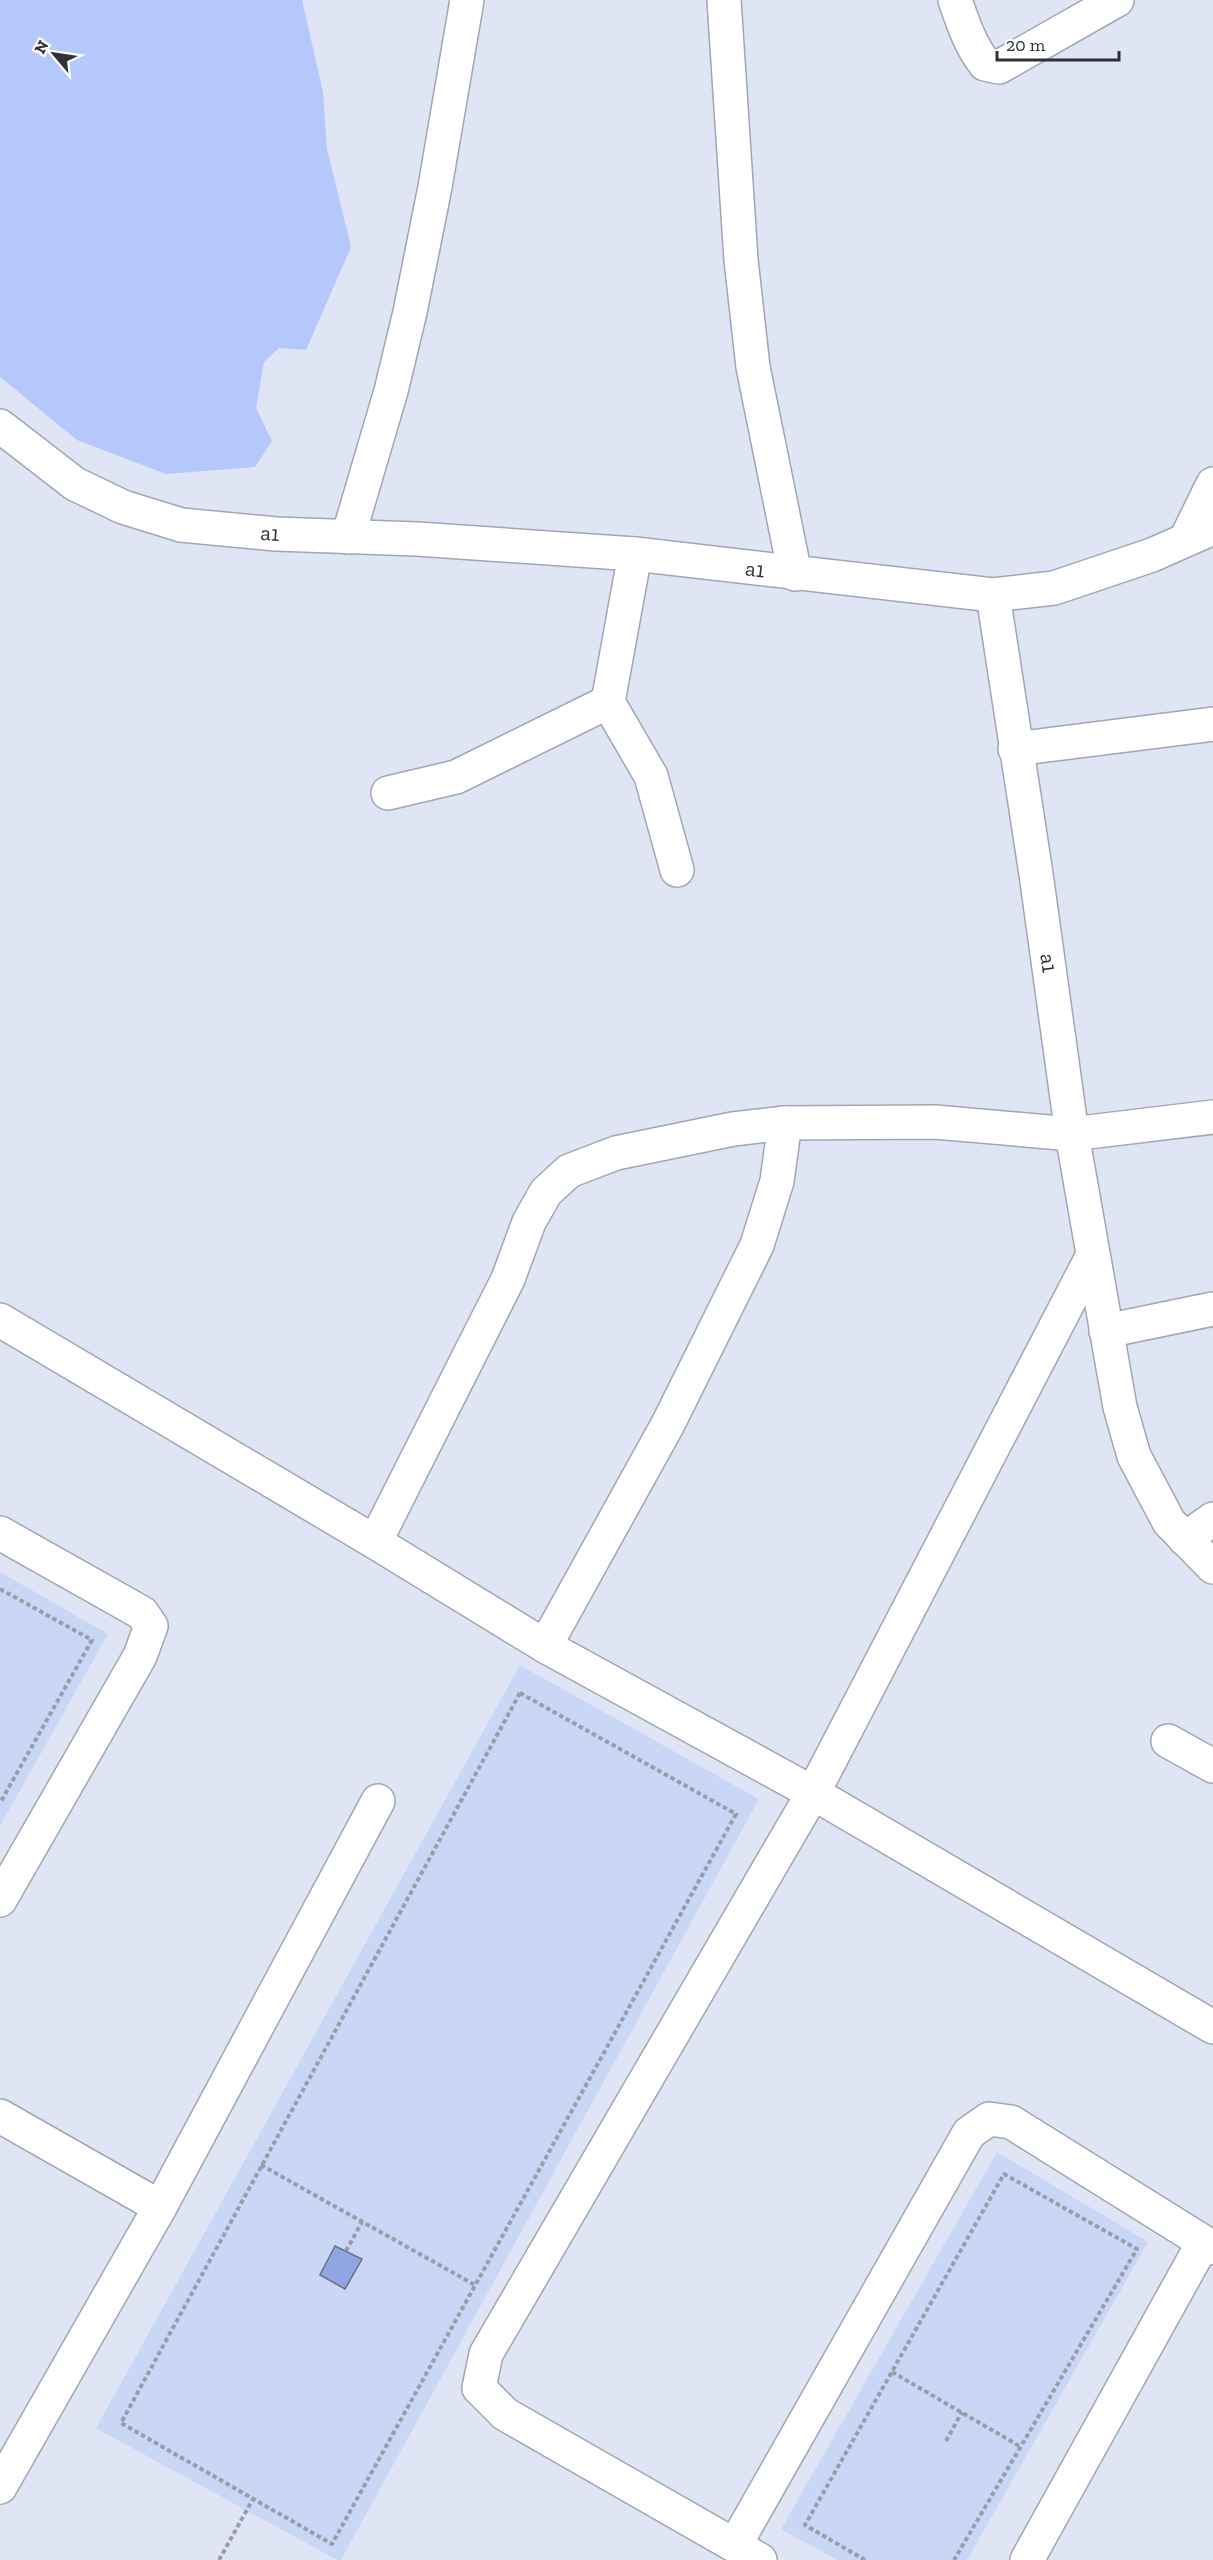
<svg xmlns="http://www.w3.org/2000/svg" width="1213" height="2560" font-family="'Zilla Slab',serif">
<rect width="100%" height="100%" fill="#dfe5f5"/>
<g fill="#cad6f6">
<path d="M0 1572 108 1634 0 1826Z"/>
<path d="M520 1665 759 1799 341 2560H337L96 2428Z"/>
<path d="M997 2152 1148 2242 967 2560H837L781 2529Z"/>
</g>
<path fill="#b5c8fc" d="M0 0H302L323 92 327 149 351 247 306 350 279 348 264 362 256 408 272 441 255 467 166 474 77 440 0 377Z"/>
<path fill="#90a5e4" stroke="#6c717f" stroke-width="1.5" d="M335 2246 362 2259 345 2289 320 2275Z"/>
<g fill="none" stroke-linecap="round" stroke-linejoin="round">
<defs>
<g id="street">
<path d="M724 0 741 260 753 367 795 574"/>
<path d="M955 0C963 23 970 45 985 64L999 67 1117 0"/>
<path d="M0 426 75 484 123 507 181 525 276 534 417 539 635 554 993 595 1036 874 1072 1134 1120 1407 1134 1456 1169 1522 1213 1567"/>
<path d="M348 537 391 391 410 312 435 187 467 0"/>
<path d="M1187 537 1213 484"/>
<path d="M993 595 1054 588 1152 555 1213 528"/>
<path d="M608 702 651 776 677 870"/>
<path d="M1015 749 1213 724"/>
<path d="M388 793 456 777 608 702 635 554"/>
<path d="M0 1320 375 1542 545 1646 813 1793 1213 2027"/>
<path d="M1106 1331 1213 1309"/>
<path d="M0 1533 142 1613 151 1626 140 1656 0 1900"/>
<path d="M1185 1539 1213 1519"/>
<path d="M375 1542 508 1279 529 1222 546 1192 569 1171 616 1153 733 1129 785 1123 935 1122 1072 1134 1213 1117"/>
<path d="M545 1646 668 1424 757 1245 777 1181 785 1123"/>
<path d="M1168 1741 1213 1766"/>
<path d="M0 2116 160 2207"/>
<path d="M0 2487 160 2207 378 1801"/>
<path d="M735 2545 969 2133 989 2119 1011 2122 1213 2248"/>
<path d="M760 2560 505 2414 479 2388 486 2354 813 1793 1093 1255"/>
<path d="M1027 2560 1203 2243"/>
</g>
</defs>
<use href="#street" stroke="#a0a6b5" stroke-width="36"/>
<g stroke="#999da9" stroke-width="4" stroke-dasharray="4.5 3" stroke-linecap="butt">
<path d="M0 1589 92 1640 0 1803"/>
<path d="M520 1693 736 1814 332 2544 121 2423Z"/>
<path d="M261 2165 475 2285"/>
<path d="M346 2251 362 2222"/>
<path d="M892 2372 1021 2447"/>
<path d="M946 2441 962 2412"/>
<path d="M219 2560 253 2499"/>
<path d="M865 2560 805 2525 1004 2174 1137 2249 954 2560"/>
</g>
<use href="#street" stroke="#fff" stroke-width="33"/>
</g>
<g text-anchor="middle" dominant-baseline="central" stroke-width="6" stroke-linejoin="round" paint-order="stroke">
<g font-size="22" fill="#2f3138" stroke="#fff">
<text transform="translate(270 533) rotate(4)">a1</text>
<text transform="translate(755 569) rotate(7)">a1</text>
<text transform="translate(1049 963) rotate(82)">a1</text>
</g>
</g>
<g transform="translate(54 54) rotate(299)" stroke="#ffffff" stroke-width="4.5" paint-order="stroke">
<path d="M0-4.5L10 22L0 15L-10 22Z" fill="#2f3138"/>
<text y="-9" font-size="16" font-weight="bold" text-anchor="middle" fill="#2f3138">N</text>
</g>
<path d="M997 51v9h122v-9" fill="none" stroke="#2f3138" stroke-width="3"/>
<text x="1006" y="51" font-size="18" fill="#2f3138" stroke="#ffffff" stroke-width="4.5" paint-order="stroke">20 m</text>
</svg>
